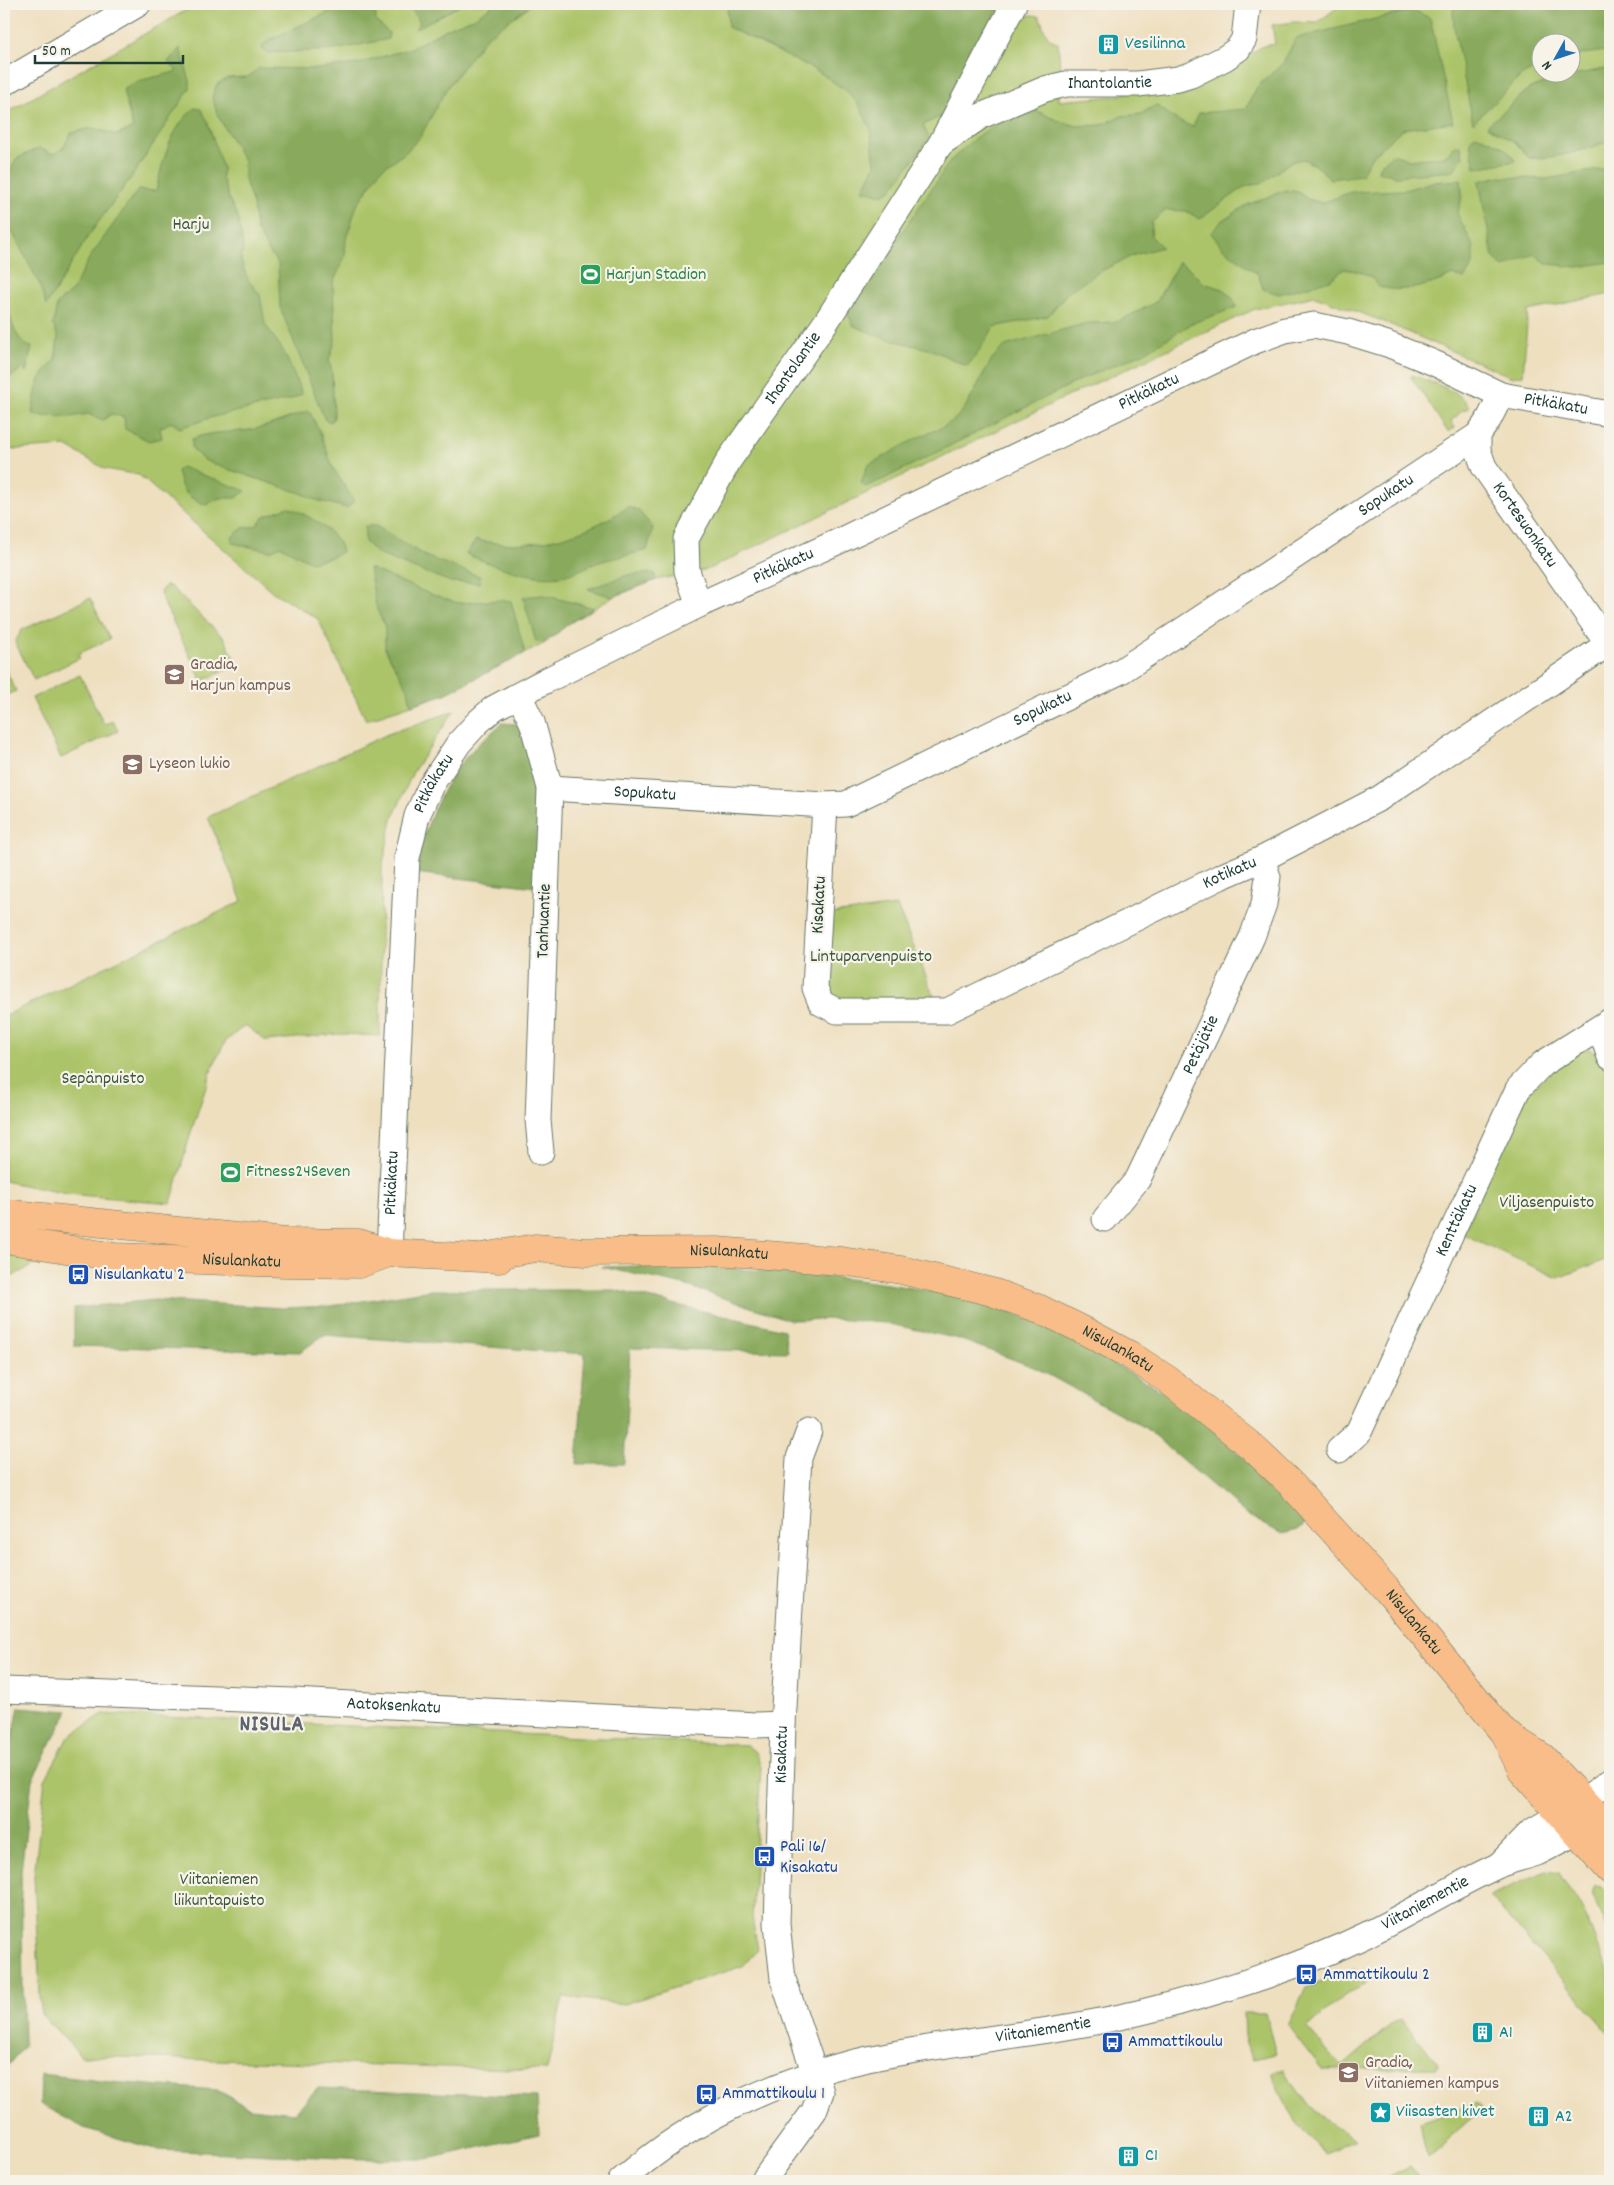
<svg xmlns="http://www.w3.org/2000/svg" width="1614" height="2185" font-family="Dekko,sans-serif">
<rect width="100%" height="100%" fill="#f7f3e8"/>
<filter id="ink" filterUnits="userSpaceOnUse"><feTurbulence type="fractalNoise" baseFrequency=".02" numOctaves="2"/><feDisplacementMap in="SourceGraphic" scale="10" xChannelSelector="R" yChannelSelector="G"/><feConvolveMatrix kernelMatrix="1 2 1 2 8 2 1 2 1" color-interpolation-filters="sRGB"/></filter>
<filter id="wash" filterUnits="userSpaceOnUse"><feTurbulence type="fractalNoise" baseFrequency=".0096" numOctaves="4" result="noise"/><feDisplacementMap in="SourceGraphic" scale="20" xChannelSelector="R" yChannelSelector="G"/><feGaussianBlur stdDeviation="1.12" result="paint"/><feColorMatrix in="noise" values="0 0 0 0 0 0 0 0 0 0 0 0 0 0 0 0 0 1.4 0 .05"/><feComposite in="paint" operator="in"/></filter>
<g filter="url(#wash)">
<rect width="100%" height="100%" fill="#eedfbf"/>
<g fill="#acc469" stroke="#66804e" fill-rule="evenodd">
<path d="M197 4H1001V8L1023 18 1031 15 1039 16C1046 30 1042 35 1058 43L1060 67 1059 101 1116 96 1247 56 1263 46 1275 44 1272 25 1294 22 1317 23 1339 6V4H1610V294L1528 311 1523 375 1512 377 1382 321 1315 296 1255 309 1066 397 709 569 656 580 613 597 568 624 545 643 445 694 366 720 318 619 273 592 139 475 105 469 66 446 4 450V114ZM1542 42H1572V72H1542Z"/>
<path d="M1166 4H1228L1227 7 1186 8Z"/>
<path d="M1412 375C1428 382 1464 390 1469 408L1462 411 1451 421 1455 428 1448 432 1411 377Z"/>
<path d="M165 586H170L225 639 237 665 202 681 162 599 160 592Z"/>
<path d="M90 598 110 639 78 654 80 658 34 680 15 642 22 630Z"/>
<path d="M4 666 16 691 4 696Z"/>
<path d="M80 675 104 724 113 721 118 731 61 758 32 698Z"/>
<path d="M454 711 413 772 392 820 382 869 380 1036 338 1034 266 1041 245 1025 225 1042 213 1066 191 1132 171 1203 67 1194 4 1181V1016L242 901 208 817 388 734Z"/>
<path d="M897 906 936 1001 839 1000 830 994 827 986 831 914Z"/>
<path d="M1580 1049H1589L1600 1055 1610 1087V1258L1558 1278 1463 1234 1526 1093Z"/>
<path d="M4 1250 28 1253 35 1264 4 1281Z"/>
<path d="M103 1714 747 1745 755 1752 761 1767 752 1918 758 1949 743 1966 624 2004 563 1997 547 2070 81 2056 41 2014 34 1876 45 1780 68 1737Z"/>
<path d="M1546 1871 1559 1873 1582 1909 1604 1960 1610 1982V2033L1489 1896Z"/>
<path d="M1596 1885 1602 1886 1610 1895V1936L1593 1893Z"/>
<path d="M1354 1969 1367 1984 1347 1993 1307 2028 1342 2067 1395 2021 1400 2019 1438 2063 1435 2068 1322 2070 1288 2026 1306 1987Z"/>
<path d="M1244 2013H1265L1276 2054 1252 2059 1245 2036Z"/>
<path d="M1284 2068C1301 2104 1322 2119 1355 2139L1325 2154C1297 2125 1285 2111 1272 2072Z"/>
<path d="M1476 2103 1483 2109 1427 2158 1420 2123Z"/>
<path d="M1410 2167 1423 2181H1381Z"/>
</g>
<g fill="#89aa5d" stroke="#547448">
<path d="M338 4H375L376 21 389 33 388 39 335 50 267 53 262 50 263 45 269 40 331 11Z"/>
<path d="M404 4H463L415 29 420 22 412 10Z"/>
<path d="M495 4H532L486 37 447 88 420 137 405 153 381 169 357 205 346 239 345 256 333 283 335 342 329 360 332 373 334 417 331 422 325 420 280 307 278 263 269 252 256 229 253 205 244 176V161L218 116 212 97 217 84 228 78 248 77 259 68 318 69 358 64 411 48 452 26 474 18Z"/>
<path d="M727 4H1001L943 115 923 125 929 138 892 189 883 195 863 190 875 165 871 130 859 105 848 92 819 72 728 27Z"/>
<path d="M1462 4H1610V50L1572 56V42H1542L1541 65 1522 75 1473 123 1454 27 1453 10Z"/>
<path d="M1413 10 1430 18 1453 122 1402 129 1372 156 1361 175 1330 179 1321 169 1304 159 1290 162 1264 182 1244 187 1200 219 1186 211 1166 210 1152 222 1151 236 1162 247 1134 255 1099 272 1068 292 1048 316 994 327 975 357 967 366 932 350 881 337 854 326 847 313 951 160 975 138 1004 119 1034 110 1057 120 1077 126 1101 125 1122 116 1141 114 1156 105 1178 121 1193 127 1199 113 1246 109 1257 87 1283 63 1296 38Z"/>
<path d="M180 48 190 81V88L133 175 89 235 46 306 40 285 5 218 4 204V184L16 159 39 148 53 154 63 148 71 133 92 128 117 135 133 128 123 90C138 77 160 78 177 71L168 62Z"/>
<path d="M1610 68V141C1584 150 1558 159 1529 158L1516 143 1487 126 1530 88 1563 77Z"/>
<path d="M195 108 201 109 207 120 223 169 222 177 229 199 237 215 243 245 241 261 248 280 260 295 265 324 284 352 302 394 292 399 213 417 180 428 171 422 160 428 162 438 149 441 125 429 124 417 111 414 103 420 88 414 70 417 37 416 32 413C37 389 36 378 55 361L58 337 53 325 57 304 72 291 90 257 138 190 156 191C163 161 170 128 195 108Z"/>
<path d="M1475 135C1490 140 1508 146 1515 161L1475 168 1470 141Z"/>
<path d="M1460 145 1463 156 1453 171 1396 176 1378 171 1380 165 1394 154 1409 160 1446 156 1455 146Z"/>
<path d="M1610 168V262L1578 267 1548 264 1534 254 1503 267 1493 257 1479 181 1497 177 1546 179Z"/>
<path d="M1461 180C1463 193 1462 202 1457 213L1473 246V265L1464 279 1452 275C1434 285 1401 294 1381 287 1377 286 1376 282 1373 279 1365 272 1355 271 1344 269L1330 280 1279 294 1263 289 1258 274 1223 248 1211 233 1222 221 1247 205 1286 190 1298 192 1308 199 1322 203 1351 192 1405 190 1432 182Z"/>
<path d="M1179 262 1191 270 1203 283 1223 289 1233 299 1237 307 1193 323 1143 353 1084 378 884 479 865 487 861 483 868 465C885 457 899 447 915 439 932 430 944 430 958 416 977 396 983 363 1005 346L1087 323 1117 322 1156 302Z"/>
<path d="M6 290C6 306 14 345 32 347L26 372 22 368 4 383V291Z"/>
<path d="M309 411 320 432 333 468 354 501 347 508 316 500 301 493 218 466 202 459 192 448V439C211 431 230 433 250 430 271 426 289 417 309 411Z"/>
<path d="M181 467 246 491 236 498H219L206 505C186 496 182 493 177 471Z"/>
<path d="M288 507C305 513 340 533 342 552L329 558 311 562 281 546 270 551 232 543V537L243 528 256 526 264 516Z"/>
<path d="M628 507 638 510 653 528 647 550C633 554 619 557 606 560 593 563 580 571 566 575 536 582 494 566 466 554L476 540C530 551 583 537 628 507Z"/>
<path d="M365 526H376L425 556 481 577 479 583 451 582 413 568 378 554 365 542Z"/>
<path d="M369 568 430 594 458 603 502 600 511 601 525 653 445 694 411 705 408 689 385 649V626L377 610Z"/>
<path d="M654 573 656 580 613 597 588 589 628 575Z"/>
<path d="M543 595 594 608 568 624 545 643 536 642 523 597Z"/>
<path d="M502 723 516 724 527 734 538 788 536 887 414 873C422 833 441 785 468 755 478 743 491 734 502 723Z"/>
<path d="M691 1265C791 1274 893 1278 990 1305 1020 1313 1059 1333 1086 1348 1120 1367 1155 1385 1187 1408 1231 1441 1268 1484 1305 1524L1298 1530 1282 1534 1247 1515 1144 1427 1036 1368 959 1339 885 1323 834 1319 790 1320 684 1285 602 1267Z"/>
<path d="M431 1290H614L784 1330 788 1352 630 1348 624 1464H577L585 1354 324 1335 300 1352 74 1346V1308L155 1300 282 1308 331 1306Z"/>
<path d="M19 1707 68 1711 32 1780 21 1871 24 2046 4 2070V1780Z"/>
<path d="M41 2074 110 2082 217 2090 250 2108 294 2113 318 2088 537 2097 539 2134 427 2159H366L158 2150 84 2128 40 2104Z"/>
</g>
</g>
<g filter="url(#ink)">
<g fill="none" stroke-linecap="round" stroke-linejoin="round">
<defs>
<g id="minor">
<path d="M4 83 138 4"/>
<path id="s1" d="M943 142 981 116 1045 89 1066 84H1138L1178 79 1191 75 1225 58 1238 49 1244 39 1248 4"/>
<path id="s2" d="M1501 395 1489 419 1478 435V450L1484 467 1610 647"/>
<path id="s3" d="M699 605 687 571 686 539 729 460 826 322 941 143 1014 4"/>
<path d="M519 695 532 722 550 788 538 1120 541 1152"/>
<path id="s4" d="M550 788 825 805 846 804 1121 671 1478 435"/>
<path id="s5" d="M825 805 815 988 821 1003 837 1011H947L1220 877 1262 859 1380 798 1608 644"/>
<path d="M1600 1028 1610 1057"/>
<path id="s6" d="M1105 1219 1138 1179 1252 937 1264 904 1268 877 1262 859"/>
<path id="s7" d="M389 1253 407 858 417 816 431 785 459 743 478 722 494 708 545 681 699 605 837 542 1255 341 1285 330 1314 325 1348 332 1387 344 1434 363 1501 395 1610 414"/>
<path id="s8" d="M1339 1450 1359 1432 1518 1089 1542 1064 1610 1021"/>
<path id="s9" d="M4 1690 293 1701 756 1725 783 1724"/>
<path d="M1501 1863 1531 1832 1583 1801 1610 1781"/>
<path id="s10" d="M621 2181C696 2115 790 2073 888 2055 978 2038 1070 2031 1158 2008 1229 1989 1300 1967 1366 1935 1410 1913 1452 1887 1497 1866 1509 1860 1524 1858 1537 1853 1556 1844 1574 1833 1593 1823"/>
<path id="s11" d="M763 2181 814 2111 821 2092 783 1979 777 1924 783 1724 799 1458 809 1431"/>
</g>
<g id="major">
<path d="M4 1213 286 1242 359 1243 389 1253 499 1259"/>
<path id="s12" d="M4 1239 115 1257 286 1263 359 1264 389 1253"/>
<path id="s13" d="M481 1257 535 1248 586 1252 717 1251 841 1261 901 1270 992 1292 1040 1309 1083 1330 1130 1355 1168 1380 1250 1445 1291 1484 1387 1590 1504 1733 1523 1772 1610 1870"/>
<path d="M1504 1733 1542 1757 1610 1830"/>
</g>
</defs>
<use href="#minor" stroke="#677665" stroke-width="27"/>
<use href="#major" stroke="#677665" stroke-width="29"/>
<use href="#minor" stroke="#fff" stroke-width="25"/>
<use href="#major" stroke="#f8bd89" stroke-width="28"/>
</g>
</g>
<defs>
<symbol id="building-square" viewBox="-11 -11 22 22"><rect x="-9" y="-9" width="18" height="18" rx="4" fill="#0f9aa8" stroke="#f7f3e8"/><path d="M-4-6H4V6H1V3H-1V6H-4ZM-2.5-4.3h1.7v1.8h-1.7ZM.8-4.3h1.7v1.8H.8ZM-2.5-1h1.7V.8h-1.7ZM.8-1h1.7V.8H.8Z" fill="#fff"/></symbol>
<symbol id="stadium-square" viewBox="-11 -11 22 22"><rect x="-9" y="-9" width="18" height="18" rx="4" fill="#2e9e5b" stroke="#f7f3e8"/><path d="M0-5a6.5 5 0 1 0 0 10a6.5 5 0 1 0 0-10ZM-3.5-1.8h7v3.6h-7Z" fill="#fff"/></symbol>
<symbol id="university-square" viewBox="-11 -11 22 22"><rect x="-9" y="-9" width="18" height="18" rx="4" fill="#8d6e63" stroke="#f7f3e8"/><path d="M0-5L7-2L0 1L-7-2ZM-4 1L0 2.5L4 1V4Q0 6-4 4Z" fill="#fff"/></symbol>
<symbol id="school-square" viewBox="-11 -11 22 22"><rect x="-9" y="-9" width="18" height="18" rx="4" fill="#8d6e63" stroke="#f7f3e8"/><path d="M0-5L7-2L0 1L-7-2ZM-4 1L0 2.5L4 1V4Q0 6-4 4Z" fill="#fff"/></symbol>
<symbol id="bus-square" viewBox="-11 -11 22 22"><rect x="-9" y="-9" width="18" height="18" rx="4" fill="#1a4fb4" stroke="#f7f3e8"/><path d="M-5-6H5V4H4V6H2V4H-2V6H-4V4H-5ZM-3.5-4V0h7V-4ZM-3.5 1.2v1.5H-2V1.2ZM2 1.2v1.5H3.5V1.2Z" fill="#fff"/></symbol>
<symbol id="sight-square" viewBox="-11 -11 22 22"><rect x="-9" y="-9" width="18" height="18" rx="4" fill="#0f9aa8" stroke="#f7f3e8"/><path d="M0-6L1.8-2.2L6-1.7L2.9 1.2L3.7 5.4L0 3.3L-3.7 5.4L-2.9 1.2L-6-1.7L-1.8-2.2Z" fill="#fff"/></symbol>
</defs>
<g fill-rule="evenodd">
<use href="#building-square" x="1096" y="32" width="25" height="25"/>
<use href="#stadium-square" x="578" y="262" width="25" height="25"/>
<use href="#university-square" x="162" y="662" width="25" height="25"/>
<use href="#school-square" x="120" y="752" width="25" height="25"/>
<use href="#stadium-square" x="218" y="1160" width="25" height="25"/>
<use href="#bus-square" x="66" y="1262" width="25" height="25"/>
<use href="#bus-square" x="752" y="1844" width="25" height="25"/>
<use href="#bus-square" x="1294" y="1962" width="25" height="25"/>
<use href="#building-square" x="1470" y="2020" width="25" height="25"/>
<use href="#bus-square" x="1100" y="2030" width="25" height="25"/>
<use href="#university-square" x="1336" y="2060" width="25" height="25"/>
<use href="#bus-square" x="694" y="2082" width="25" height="25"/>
<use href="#sight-square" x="1368" y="2100" width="25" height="25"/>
<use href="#building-square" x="1526" y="2104" width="25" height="25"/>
<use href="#building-square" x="1116" y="2144" width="25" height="25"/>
</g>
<g text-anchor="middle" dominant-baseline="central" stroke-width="4.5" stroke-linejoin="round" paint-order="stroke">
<g font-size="18" fill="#0d838f" stroke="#f7f3e8" text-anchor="start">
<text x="1125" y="44">Vesilinna</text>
<text x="1499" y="2033">A1</text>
<text x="1396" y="2112">Viisasten kivet</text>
<text x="1555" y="2117">A2</text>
<text x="1145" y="2156">C1</text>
</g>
<g font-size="18" fill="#1f3d34" stroke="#f7f3e8">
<text stroke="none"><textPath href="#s1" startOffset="181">Ihantolantie</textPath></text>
<text stroke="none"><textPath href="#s3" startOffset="270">Ihantolantie</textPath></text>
<text stroke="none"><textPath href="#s7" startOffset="1300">Pitkäkatu</textPath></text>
<text stroke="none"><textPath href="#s7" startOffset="1735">Pitkäkatu</textPath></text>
<text stroke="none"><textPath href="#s4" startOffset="920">Sopukatu</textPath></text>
<text stroke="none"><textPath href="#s2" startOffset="150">Kortesuonkatu</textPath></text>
<text stroke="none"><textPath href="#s7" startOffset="895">Pitkäkatu</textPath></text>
<text stroke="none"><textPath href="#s4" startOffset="515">Sopukatu</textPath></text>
<text stroke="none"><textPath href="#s7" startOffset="475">Pitkäkatu</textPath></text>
<text stroke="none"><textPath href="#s4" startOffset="95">Sopukatu</textPath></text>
<text stroke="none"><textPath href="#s5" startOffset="642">Kotikatu</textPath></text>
<text transform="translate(820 905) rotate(-87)">Kisakatu</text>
<text transform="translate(545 921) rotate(-88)">Tanhuantie</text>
<text stroke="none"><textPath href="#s6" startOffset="200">Petäjätie</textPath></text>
<text stroke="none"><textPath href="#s7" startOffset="70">Pitkäkatu</textPath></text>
<text stroke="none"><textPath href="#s8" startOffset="260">Kenttäkatu</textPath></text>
<text stroke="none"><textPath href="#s13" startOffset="249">Nisulankatu</textPath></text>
<text stroke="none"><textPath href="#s12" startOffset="239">Nisulankatu</textPath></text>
<text stroke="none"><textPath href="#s13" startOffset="654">Nisulankatu</textPath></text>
<text stroke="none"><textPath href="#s13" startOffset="1059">Nisulankatu</textPath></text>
<text stroke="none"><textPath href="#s9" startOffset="390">Aatoksenkatu</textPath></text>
<text stroke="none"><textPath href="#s11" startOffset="451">Kisakatu</textPath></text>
<text stroke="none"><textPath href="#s10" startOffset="861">Viitaniementie</textPath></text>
<text stroke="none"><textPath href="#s10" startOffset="456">Viitaniementie</textPath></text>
</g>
<g font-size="18" fill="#3b583f" stroke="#f7f3e8">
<text x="191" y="225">Harju</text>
<text x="871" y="957">Lintuparvenpuisto</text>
<text x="103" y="1079">Sepänpuisto</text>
<text x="1547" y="1203">Viljasenpuisto</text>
<text x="219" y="1880">Viitaniemen<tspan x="219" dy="21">liikuntapuisto</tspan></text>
</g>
<g font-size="18" fill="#27864d" stroke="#f7f3e8" text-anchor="start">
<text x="606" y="275">Harjun Stadion</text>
<text x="246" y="1172">Fitness24Seven</text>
</g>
<g font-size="18" fill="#785e54" stroke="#f7f3e8" text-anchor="start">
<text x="190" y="665">Gradia,<tspan x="190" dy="21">Harjun kampus</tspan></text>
<text x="149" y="764">Lyseon lukio</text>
<text x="1365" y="2063">Gradia,<tspan x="1365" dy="21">Viitaniemen kampus</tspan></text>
</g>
<g font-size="18" fill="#164399" stroke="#f7f3e8" text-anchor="start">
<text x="94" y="1275">Nisulankatu 2</text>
<text x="780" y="1847">Pali 16/<tspan x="780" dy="21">Kisakatu</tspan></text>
<text x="1323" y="1975">Ammattikoulu 2</text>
<text x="1128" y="2042">Ammattikoulu</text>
<text x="722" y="2094">Ammattikoulu 1</text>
</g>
<g font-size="22" font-weight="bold" letter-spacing="1" fill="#5d6371" stroke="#f7f3e8">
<text x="272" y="1725">NISULA</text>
</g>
</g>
<rect width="1614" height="2185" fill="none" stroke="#f7f3e8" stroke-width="20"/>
<g transform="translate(1556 58) rotate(230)"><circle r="24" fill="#f7f3e8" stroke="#a1aaa0"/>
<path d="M0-4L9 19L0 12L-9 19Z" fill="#1f6fb2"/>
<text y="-8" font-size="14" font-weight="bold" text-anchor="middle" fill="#1f3d34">N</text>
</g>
<path d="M35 55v8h148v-8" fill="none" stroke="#1f3d34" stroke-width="2.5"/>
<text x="42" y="55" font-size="15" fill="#1f3d34" stroke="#f7f3e8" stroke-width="4" paint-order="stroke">50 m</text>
</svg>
